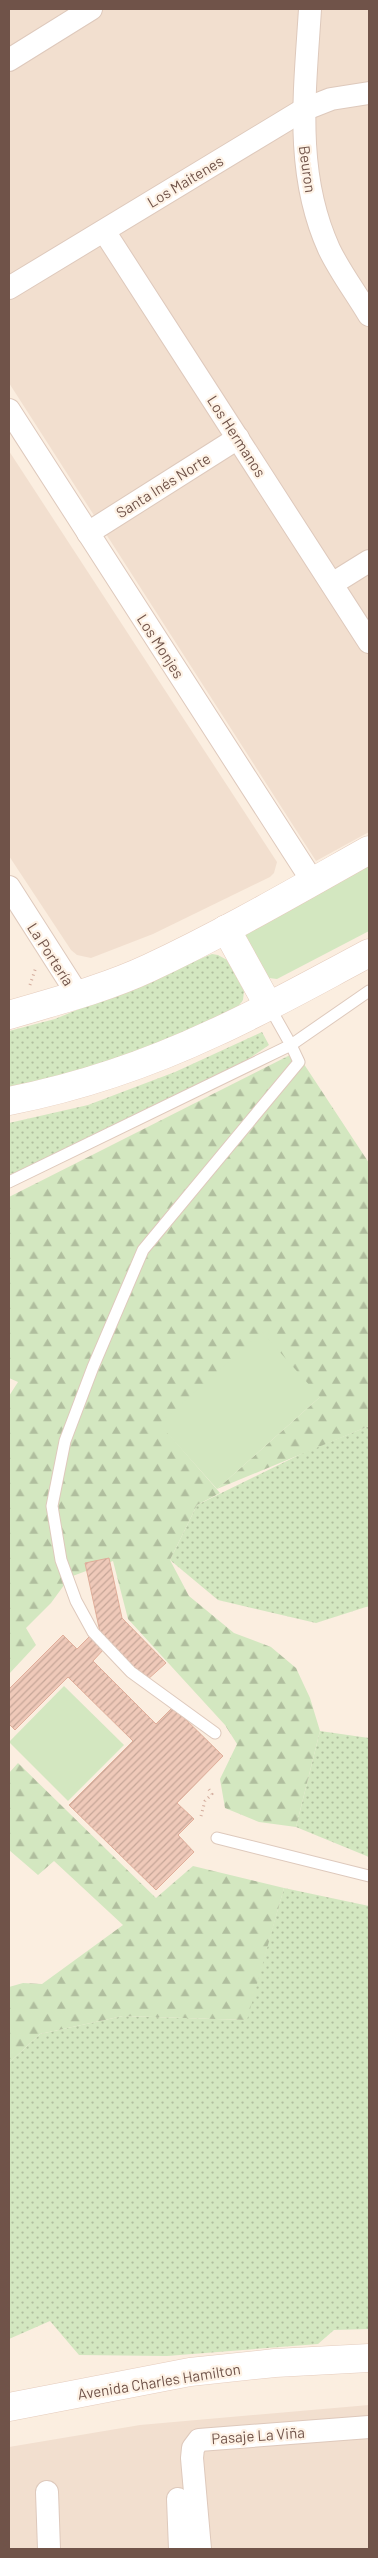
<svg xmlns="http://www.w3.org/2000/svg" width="378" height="2558" font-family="Barlow,sans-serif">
<defs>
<pattern id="grass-dots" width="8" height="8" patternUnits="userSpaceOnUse" patternTransform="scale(1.25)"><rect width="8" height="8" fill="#d3e7c0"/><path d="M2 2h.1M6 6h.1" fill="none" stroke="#b0be9e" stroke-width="1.8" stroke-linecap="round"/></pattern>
<pattern id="forest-firs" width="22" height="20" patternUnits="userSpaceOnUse" patternTransform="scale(1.25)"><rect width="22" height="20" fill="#d3e7c0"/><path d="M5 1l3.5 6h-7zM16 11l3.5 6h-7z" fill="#b0be9e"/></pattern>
<pattern id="building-hatch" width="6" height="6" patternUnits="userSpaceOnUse" patternTransform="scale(1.25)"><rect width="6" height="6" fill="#efc9b9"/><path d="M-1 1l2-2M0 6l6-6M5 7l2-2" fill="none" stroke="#c6a698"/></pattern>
</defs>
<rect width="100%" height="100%" fill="#fbeee0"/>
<g fill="#f2dfcf">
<path d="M9 9H369V832L316 861 9 383Z"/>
<path d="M9 451 277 862 274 873 270 877 153 934 91 958 77 955 71 950 9 856Z"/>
<path d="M369 2405V2549H9V2447L140 2425Z"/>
</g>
<g fill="url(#grass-dots)">
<path d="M212 954 218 955 227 960 244 991 243 1000 237 1008 161 1042 111 1061 9 1090V1031L55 1019Z"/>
<path d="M262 1032 269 1045 189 1099 9 1175V1123L88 1105 175 1072Z"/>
<path d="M369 1426V1606L316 1623 218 1600 170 1560 197 1505 305 1452Z"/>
<path d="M320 1731 369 1738V1857L296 1827Z"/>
<path d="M284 1888 369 1906V2329L334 2330 318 2344 167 2356 79 2355 50 2321 9 2339V2063L40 2034 123 2016 246 2020Z"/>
</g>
<g fill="url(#forest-firs)">
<path d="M296 1052 369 1163V1426L217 1489 320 1397 160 1424 220 1493 197 1505 170 1560 189 1596 234 1633 271 1647 296 1668 310 1698 320 1731 296 1827 259 1822 225 1808 220 1779 237 1744 225 1725 128 1619 113 1561 70 1577 51 1603 26 1628 36 1645 9 1674V1396L18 1382 9 1378V1197Z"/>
<path d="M18 1763 156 1898 193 1866 284 1888 247 2020 123 2016 40 2034 9 2063V1987L23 1983 42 1984 123 1925 54 1861 38 1875 9 1850V1773Z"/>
</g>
<g fill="#d3e7c0">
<path d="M369 863V931L277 979 262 977 245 942 246 928Z"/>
<path d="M262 1332 320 1397 217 1489 159 1424Z"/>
<path d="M64 1686 124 1745 68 1801 9 1742Z"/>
</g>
<g fill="url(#building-hatch)" stroke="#e0ae9a">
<path d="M109 1558 122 1618 166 1663 147 1680 100 1632 85 1563Z"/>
<path d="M63 1635 77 1649 90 1636 104 1649 93 1661 156 1724 173 1707 223 1756 177 1803 194 1819 178 1835 194 1852 156 1890 69 1805 133 1741 68 1677 15 1730 9 1724V1689Z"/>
</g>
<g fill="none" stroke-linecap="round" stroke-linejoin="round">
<defs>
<g id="lane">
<path d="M9 1182 291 1045 269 1006"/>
<path d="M215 1733 131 1672 93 1632 76 1601 61 1560 52 1506 65 1441 93 1367 143 1250 299 1062 291 1045 369 991"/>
<path d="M217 1838 369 1876"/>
</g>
<g id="street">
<path d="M310 9C305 91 294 172 329 249 340 272 356 293 369 315"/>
<path d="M9 60 91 9"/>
<path d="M104 231 369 642"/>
<path d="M9 288 303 110 331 99 369 93"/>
<path d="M9 410 313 882"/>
<path d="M88 533 238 438"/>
<path d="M332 584 369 561"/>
<path d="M9 887 78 995"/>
<path d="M47 2492 49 2549"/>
<path d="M178 2499 180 2549"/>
<path d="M200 2549 192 2458 193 2448 199 2440 369 2427"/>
</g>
<g id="secondary">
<path d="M226 929 268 1005"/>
<path d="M9 1015C56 1001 104 989 149 968 224 933 296 891 369 850"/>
<path d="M9 1101C80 1087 148 1064 214 1033 267 1009 318 980 369 953"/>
<path d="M9 2407 190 2372 275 2363 369 2358"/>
</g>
</defs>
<use href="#lane" stroke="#dec9bc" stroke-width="13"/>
<use href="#street" stroke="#dec9bc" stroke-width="24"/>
<use href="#secondary" stroke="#e5ccbd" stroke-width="29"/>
<g stroke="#d3ac9d" stroke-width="3" stroke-dasharray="1 4" stroke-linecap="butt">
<path d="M30 985 36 967"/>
<path d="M201 1816 205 1801 212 1794 208 1788"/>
</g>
<use href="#lane" stroke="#fff" stroke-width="11"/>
<use href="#street" stroke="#fff" stroke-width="22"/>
<use href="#secondary" stroke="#fff" stroke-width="28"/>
</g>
<g text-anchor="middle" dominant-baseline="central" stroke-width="4.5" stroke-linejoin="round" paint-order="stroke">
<g font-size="15" fill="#705349" stroke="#fef2e5">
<text transform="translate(308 169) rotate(82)">Beuron</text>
<text transform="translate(185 181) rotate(-31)">Los Maitenes</text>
<text transform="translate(237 436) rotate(57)">Los Hermanos</text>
<text transform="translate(163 485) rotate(-32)">Santa Inés Norte</text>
<text transform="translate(161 646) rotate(57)">Los Monjes</text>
<text transform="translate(51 954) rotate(57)">La Portería</text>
<text transform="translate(159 2381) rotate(-9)">Avenida Charles Hamilton</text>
<text transform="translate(258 2435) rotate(-4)">Pasaje La Viña</text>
</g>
</g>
<rect width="378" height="2558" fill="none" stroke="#705349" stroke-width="20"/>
</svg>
